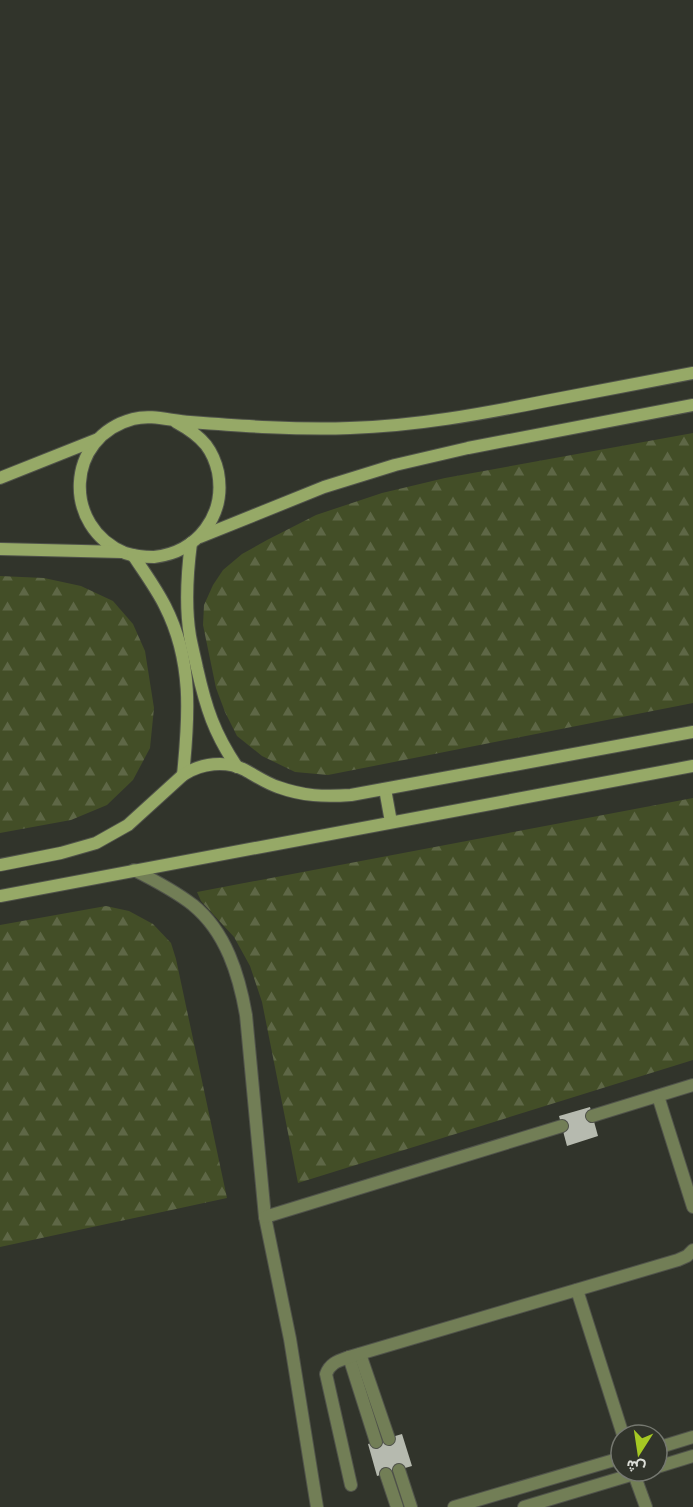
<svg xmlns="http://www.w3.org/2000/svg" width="693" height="1507" font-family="Literata,Vazirmatn,serif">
<defs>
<pattern id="forest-firs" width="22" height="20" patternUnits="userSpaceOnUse" patternTransform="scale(1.5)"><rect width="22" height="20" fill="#434e27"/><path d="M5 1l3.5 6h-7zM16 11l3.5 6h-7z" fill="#5e6746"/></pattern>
</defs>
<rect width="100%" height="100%" fill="#31342b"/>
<g fill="url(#forest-firs)">
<path d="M693 433V703L328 775 295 772 262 756 237 736 225 712 216 688 203 625 204 605 213 585 223 570 242 554 267 540 316 515 382 493 445 478Z"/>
<path d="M0 576 44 578 81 586 113 601 133 624 145 651 154 708 150 748 133 780 107 805 71 820 0 833Z"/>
<path d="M693 798V1060L298 1183 262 1002 250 966 234 937 201 901 197 892Z"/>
<path d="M106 906 129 911 153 924 171 943 176 959 227 1198 0 1247V925Z"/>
</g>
<g fill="#b6baaf">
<path d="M590 1107 598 1136 567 1146 559 1116Z"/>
<path d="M402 1434 412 1466 377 1476 368 1444Z"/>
</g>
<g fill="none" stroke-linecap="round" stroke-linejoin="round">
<defs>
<g id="lane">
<path d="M134 870C154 880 175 891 193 905 226 932 239 975 246 1015L265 1217 290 1339 317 1507"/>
<path d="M658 1096 693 1207"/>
<path d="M592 1116 693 1085"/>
<path d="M265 1217 562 1126"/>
<path d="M577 1290 623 1435"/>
<path d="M360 1354 389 1439"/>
<path d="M349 1357 376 1442"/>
<path d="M657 1448 693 1437"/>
<path d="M657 1467 693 1456"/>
<path d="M399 1470 411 1507"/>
<path d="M386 1474 397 1507"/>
<path d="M634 1474 646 1507"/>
<path d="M351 1485 326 1374C330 1363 338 1361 349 1357L678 1260 687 1256 693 1250"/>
<path d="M454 1507 621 1458"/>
<path d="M524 1507 644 1471"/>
</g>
<g id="secondary">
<path d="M176 422C187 428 198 435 206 445 212 453 216 463 218 472 226 515 198 552 154 557 145 557 134 556 125 553 62 527 65 437 133 419 152 414 171 421 190 422 243 426 296 430 350 428 416 426 481 414 546 401 595 392 644 382 693 373"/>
<path d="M0 478 98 439"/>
<path d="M200 537 324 487 395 465 468 448 693 405"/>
<path d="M191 543C187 574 185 606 190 636 192 647 195 658 197 668 206 708 214 733 237 767"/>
<path d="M0 549 122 552"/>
<path d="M133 555C144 572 156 588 165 606 193 661 189 716 183 775"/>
<path d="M385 789 391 822"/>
<path d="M0 865 61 853 96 843 128 825 183 775C201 763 226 760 245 770 256 776 266 783 278 787 303 796 324 797 351 795L693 732"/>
<path d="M0 896 693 766"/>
</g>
</defs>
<use href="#lane" stroke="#50534a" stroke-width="14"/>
<use href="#secondary" stroke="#50534a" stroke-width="14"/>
<use href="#lane" stroke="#727e56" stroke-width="12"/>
<use href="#secondary" stroke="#96a967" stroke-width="12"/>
</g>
<g transform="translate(639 1453) rotate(192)"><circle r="28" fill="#31342b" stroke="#757870" stroke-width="1.5"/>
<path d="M0-4.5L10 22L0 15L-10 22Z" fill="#a5c823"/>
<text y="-9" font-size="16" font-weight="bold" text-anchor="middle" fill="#dcded8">ش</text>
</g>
</svg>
